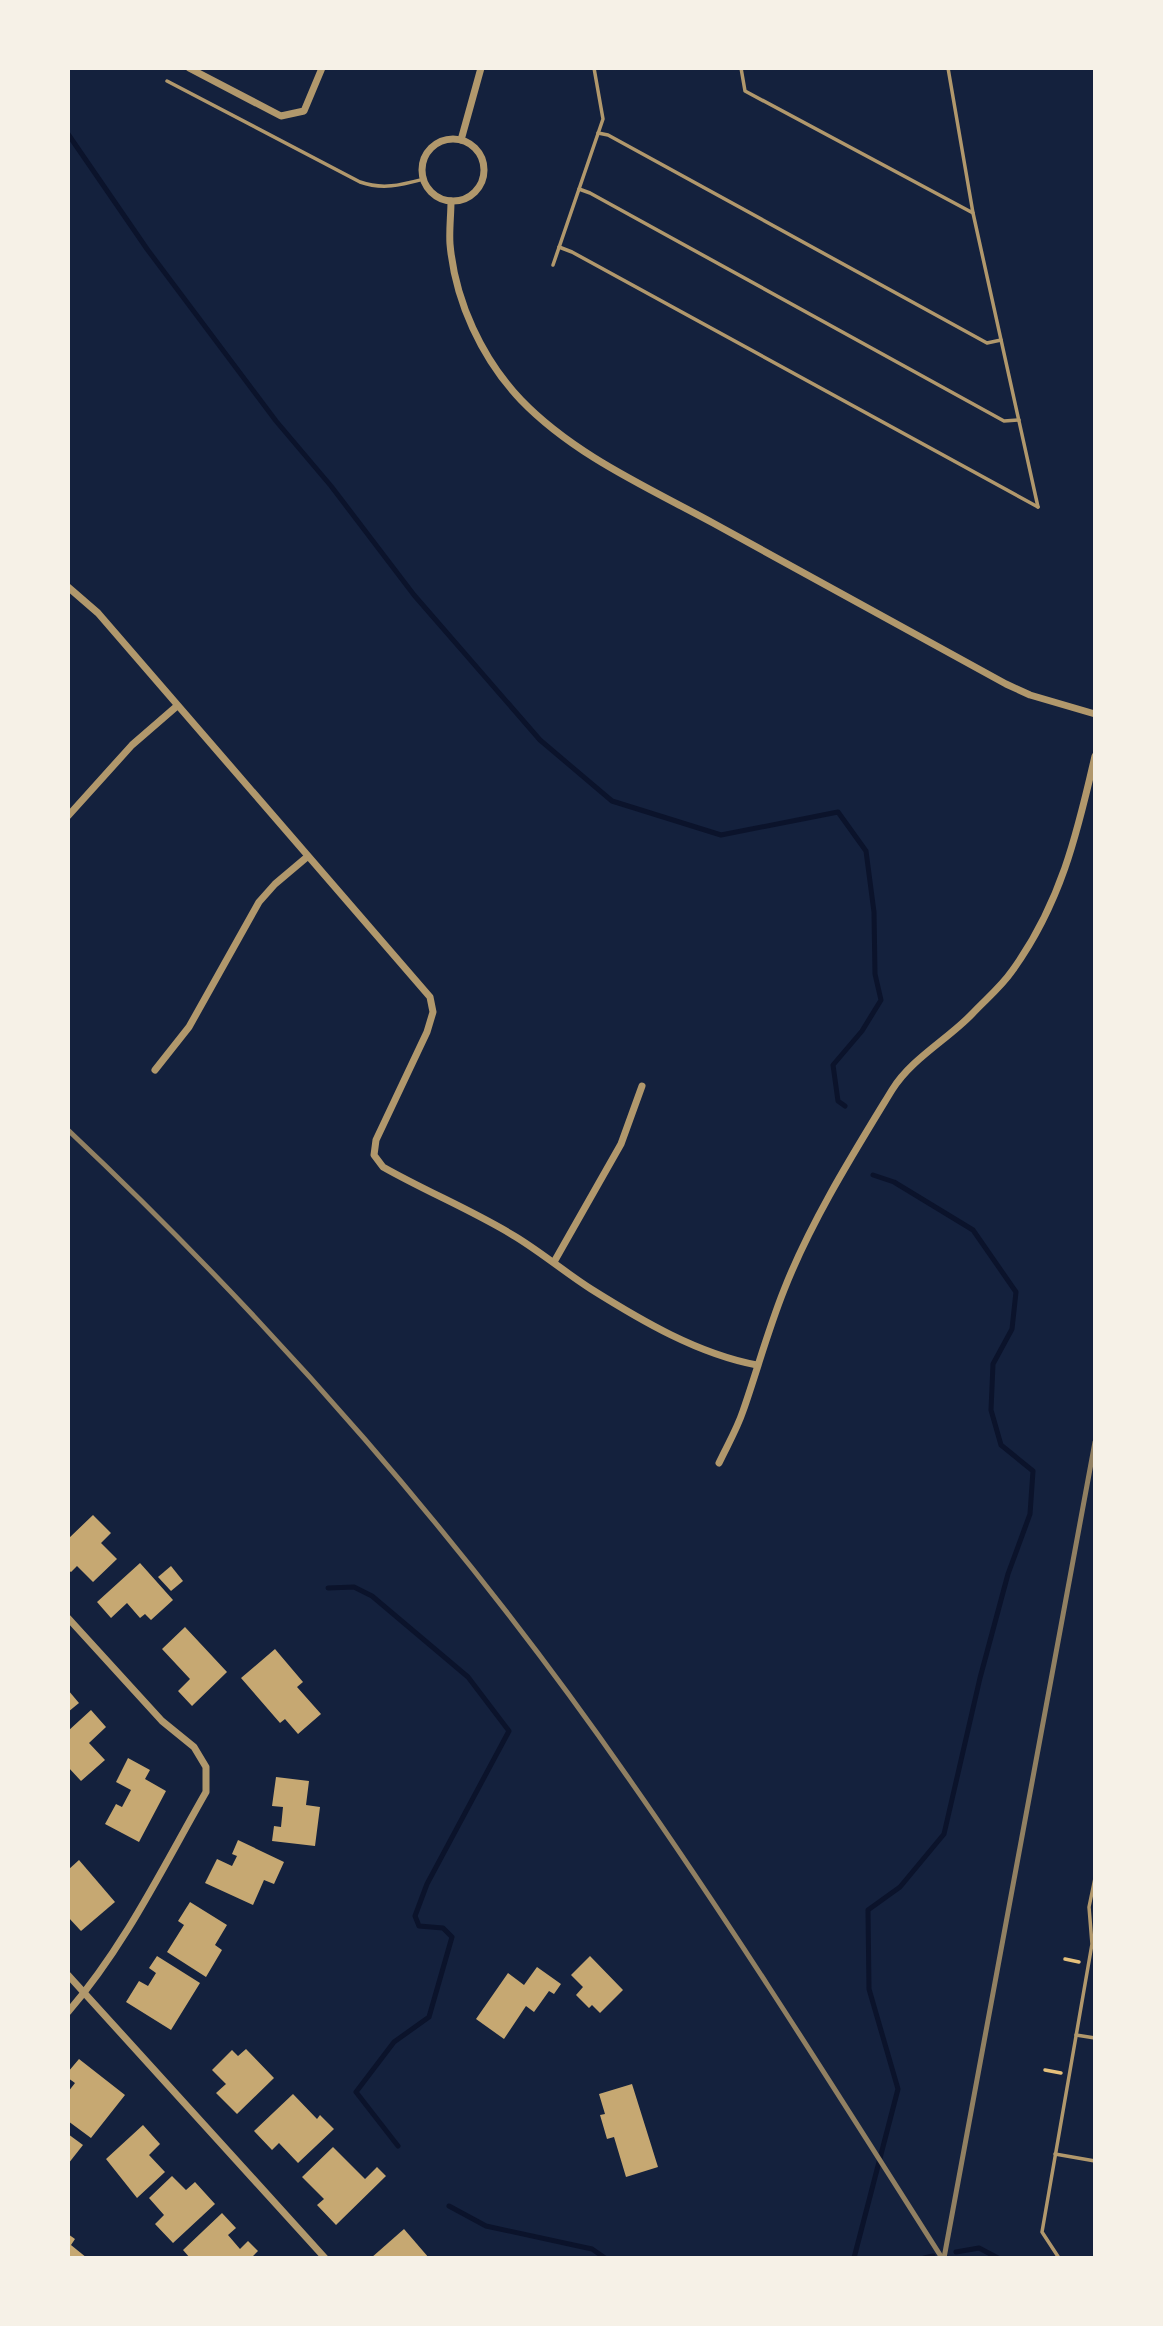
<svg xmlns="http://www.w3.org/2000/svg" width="1163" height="2326" font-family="Cabin,sans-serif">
<rect width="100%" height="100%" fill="#14213d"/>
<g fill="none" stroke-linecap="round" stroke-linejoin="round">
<g stroke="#0b132b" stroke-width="5">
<path d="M68 134 147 249 276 421 331 486 414 595 540 740 612 801 721 835 838 812 866 851 874 912 875 974 881 1000 862 1031 833 1065 838 1101 845 1106"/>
<path d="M328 1588 354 1587 372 1596 468 1677 509 1731 427 1884 415 1916 419 1926 443 1928 452 1937 429 2017 394 2042 356 2092 398 2146"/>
<path d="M449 2206 486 2226 592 2249 605 2258"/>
<path d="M956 2252 979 2248 998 2258"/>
<path d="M854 2258 898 2089 869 1989 868 1910 900 1887 944 1834 980 1678 1008 1574 1030 1514 1033 1471 1001 1445 991 1410 993 1364 1012 1329 1016 1292 973 1230 894 1182 873 1175"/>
<path d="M924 2258 933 2256"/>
</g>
</g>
<g fill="#c6a872">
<path d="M93 1515 111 1533 101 1543 117 1559 93 1582 77 1566 71 1572 68 1570V1539Z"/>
<path d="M140 1563 173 1600 151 1620 145 1614 140 1618 127 1603 111 1618 97 1602Z"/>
<path d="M171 1566 183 1581 171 1591 158 1577Z"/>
<path d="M185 1627 227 1672 192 1706 178 1691 190 1679 162 1649Z"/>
<path d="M275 1649 303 1682 297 1687 321 1714 298 1734 285 1719 280 1723 241 1678Z"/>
<path d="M68 1690 79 1703 68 1712Z"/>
<path d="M91 1710 106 1727 89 1743 105 1760 81 1781 68 1767V1731Z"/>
<path d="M128 1758 150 1770 145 1779 166 1791 139 1842 105 1824 116 1804 122 1807 131 1790 116 1782Z"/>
<path d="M276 1777 309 1781 306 1805 320 1807 315 1846 272 1841 274 1826 281 1827 283 1807 272 1806Z"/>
<path d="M238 1840 284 1862 274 1884 264 1880 253 1905 205 1883 217 1859 232 1866 237 1856 232 1854Z"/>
<path d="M79 1860 115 1902 81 1931 68 1917V1870Z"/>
<path d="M190 1902 227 1925 215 1945 222 1950 206 1977 167 1952 184 1925 178 1921Z"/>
<path d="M157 1956 200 1983 171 2030 126 2002 139 1981 148 1986 156 1973 149 1968Z"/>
<path d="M590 1956 623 1990 600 2013 592 2005 589 2008 576 1995 583 1987 571 1975Z"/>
<path d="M537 1967 561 1984 554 1994 549 1991 534 2012 526 2006 504 2039 476 2019 508 1973 524 1985Z"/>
<path d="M246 2049 274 2078 237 2114 216 2093 226 2084 212 2070 232 2050 238 2056Z"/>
<path d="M79 2059 125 2095 91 2138 68 2121V2092L75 2083 68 2078V2072Z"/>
<path d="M632 2084 658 2167 626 2177 614 2137 607 2139 600 2115 605 2114 599 2094Z"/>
<path d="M293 2094 317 2119 320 2115 334 2129 298 2163 279 2143 272 2150 254 2131Z"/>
<path d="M143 2125 160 2144 149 2155 165 2172 137 2198 106 2159Z"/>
<path d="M68 2134 83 2145 68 2164Z"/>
<path d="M333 2147 365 2179 377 2167 386 2176 336 2225 317 2205 324 2199 302 2177Z"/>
<path d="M172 2176 186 2190 195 2182 215 2204 173 2243 155 2224 164 2215 149 2198Z"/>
<path d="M222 2213 236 2228 228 2235 240 2249 248 2241 258 2251 251 2258H190L183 2250Z"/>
<path d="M404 2229 429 2258H371Z"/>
<path d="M68 2234 75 2239 71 2245 87 2258H68Z"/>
</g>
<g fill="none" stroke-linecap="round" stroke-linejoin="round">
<g stroke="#e5c07b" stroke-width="3.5">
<path d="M1065 1959 1079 1962"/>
<path d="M1045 2070 1061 2073"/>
</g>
<g stroke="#b1986c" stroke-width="3.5">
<path d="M741 68 745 91 973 213 948 68"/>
<path d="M167 81 360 182C383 190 401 185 424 179"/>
<path d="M598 133 608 135 987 343 1001 340"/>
<path d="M579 189 590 193 1004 421 1019 420"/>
<path d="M973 213 1038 507"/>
<path d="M559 247 572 252 1038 507"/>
<path d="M553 265 603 119 594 68"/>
<path d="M1076 2035 1095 2038"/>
<path d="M1055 2154 1095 2161"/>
<path d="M1059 2258 1042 2232 1092 1944 1089 1907 1095 1878"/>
</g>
<g stroke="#b1986c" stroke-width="7">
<path d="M189 68 281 116 304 111 322 68"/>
<circle cx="453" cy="170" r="31"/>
<path d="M461 140 481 68"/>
<path d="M451 201C451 215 449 230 450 244 455 301 482 359 521 400 574 455 647 487 713 523 810 576 908 630 1006 684L1030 695 1095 714"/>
<path d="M68 587 98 613 430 997 433 1012 427 1032 376 1140 374 1155 383 1167C427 1192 474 1211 516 1237 542 1253 566 1273 591 1289 642 1321 698 1354 757 1365"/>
<path d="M68 816 132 745 177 706"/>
<path d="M155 1070 189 1027 259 902 275 884 307 857"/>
<path d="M554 1262 621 1144 642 1086"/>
<path d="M719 1463C727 1446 737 1429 743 1411 757 1371 768 1330 784 1290 811 1221 853 1154 892 1090 911 1059 947 1040 972 1014 985 1000 1001 987 1012 971 1060 905 1077 835 1095 756"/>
<path d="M68 1618 162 1721 194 1747 206 1767V1792C163 1867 125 1946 68 2012"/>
<path d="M68 1975 325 2258"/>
</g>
<g stroke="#918062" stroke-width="5">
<path d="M68 1130C274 1324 466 1544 627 1776 737 1933 839 2096 942 2258"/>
<path d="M944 2258 1095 1442"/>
</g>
</g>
<rect width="1163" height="2326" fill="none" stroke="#f6f1e7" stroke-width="140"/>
</svg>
